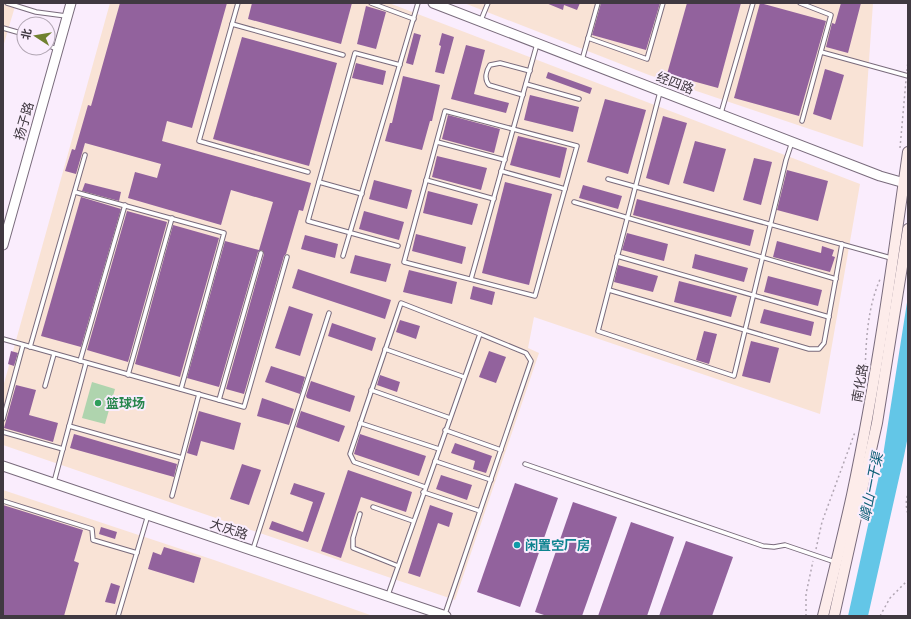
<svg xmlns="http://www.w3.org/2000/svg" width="911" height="619" font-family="'Source Serif 4','Noto Sans SC',serif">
<rect width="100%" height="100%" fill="#faedfd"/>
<g fill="#f9e3d6">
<path d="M3 3H16L3 47Z"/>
<path d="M110 3H389L860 184 820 414 534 317 528 348 539 353 455 600 3 445V387Z"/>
<path d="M464 3H873L863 147 649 75Z"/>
<path d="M3 490 214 560 373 616H3Z"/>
</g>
<path fill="#afd4ae" d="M92 382 115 389 105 424 82 418Z"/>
<path fill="#63c6e7" d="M908 296V436L904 456 868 616H848L882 462Z"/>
<g fill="#92629d">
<path d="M120 3H227L192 128 167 121 162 141 311 183 303 211 299 210 286 254 284 256 244 394 226 389 264 254 262 250 258 252 219 387 187 378 225 241 259 250 273 202 231 190 221 225 128 198 135 172 157 178 161 164 85 143 76 174 65 171 72 149 75 150 88 105 91 106Z"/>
<path d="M252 3H352L341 44 248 19Z"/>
<path d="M546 3H580L577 10 564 5 563 10Z"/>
<path d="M601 3H660L646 50 592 35Z"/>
<path d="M687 3H741L718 88 667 74Z"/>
<path d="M760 3 826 21 799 116 734 98Z"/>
<path d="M841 3H861L848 53 826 47 832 23 835 24Z"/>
<path d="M366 6 386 12 376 49 357 44Z"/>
<path d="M414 33 421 35 413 65 406 63Z"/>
<path d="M442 33 454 37 444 74 435 72 441 46 439 45Z"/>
<path d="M242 37 337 63 309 166 213 139Z"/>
<path d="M466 45 485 50 474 94 509 103 506 113 451 99Z"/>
<path d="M356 63 386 71 383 85 352 78Z"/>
<path d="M825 69 844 75 831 120 813 114Z"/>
<path d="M548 72 592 88 590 94 546 78Z"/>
<path d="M403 76 440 85 432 121H430L422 150 385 141 390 123H392Z"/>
<path d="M530 95 579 107 573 132 524 120Z"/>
<path d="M605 99 646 110 628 174 587 162Z"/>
<path d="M448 115 500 129 494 153 442 139Z"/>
<path d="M663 116 687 123 669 185 646 178Z"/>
<path d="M518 136 567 148 560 178 510 165Z"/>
<path d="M695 141 726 149 714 192 683 183Z"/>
<path d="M437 156 487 168 481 190 432 177Z"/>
<path d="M754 158 772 162 761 205 743 200Z"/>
<path d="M787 170 828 181 818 221 777 210Z"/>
<path d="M374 180 412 190 407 209 369 199Z"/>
<path d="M505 182 552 194 529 285 482 273Z"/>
<path d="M85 183 121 192 119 201 82 191Z"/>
<path d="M583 185 622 196 618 209 579 198Z"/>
<path d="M428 191 478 204 472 225 423 213Z"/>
<path d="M81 197 121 209 81 347 41 336Z"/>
<path d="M637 199 754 230 750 246 633 215Z"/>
<path d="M127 211 167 222 128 362 87 350Z"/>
<path d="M364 211 404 222 399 240 359 229Z"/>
<path d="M173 225 219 238 180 377 135 364Z"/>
<path d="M627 233 668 244 664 261 622 250Z"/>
<path d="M416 234 466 247 462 264 412 251Z"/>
<path d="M305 235 338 244 335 258 301 249Z"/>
<path d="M777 241 821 253 822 246 834 250 832 256 835 257 830 272 773 257Z"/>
<path d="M695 254 748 268 744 282 692 268Z"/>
<path d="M355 255 391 264 386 282 350 273Z"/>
<path d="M618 265 658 276 653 292 614 282Z"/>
<path d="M298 269 391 300 385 319 292 288Z"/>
<path d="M409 270 457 282 452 304 403 292Z"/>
<path d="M768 276 822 290 818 306 764 292Z"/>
<path d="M679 281 737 296 731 317 674 302Z"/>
<path d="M473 286 495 292 492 305 470 299Z"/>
<path d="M289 306 313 314 300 356 275 348Z"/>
<path d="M764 309 814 322 811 336 760 323Z"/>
<path d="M400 320 420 326 416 339 396 332Z"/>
<path d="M332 323 376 338 372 351 328 336Z"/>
<path d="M704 331 717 334 709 364 696 360Z"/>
<path d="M751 341 779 348 770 383 742 376Z"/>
<path d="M11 351 18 353 14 366 8 364Z"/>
<path d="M489 351 506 357 496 383 479 377Z"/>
<path d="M271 366 305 377 300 394 265 382Z"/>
<path d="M380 375 400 382 397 392 377 385Z"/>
<path d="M311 381 355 396 350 412 307 398 306 396Z"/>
<path d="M16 385 36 390 29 415 58 423 53 442 4 428Z"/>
<path d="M262 398 294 409 289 425 257 416Z"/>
<path d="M199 411 241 423 234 450 201 441 197 456 187 453Z"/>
<path d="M301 411 345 426 339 442 296 427Z"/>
<path d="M74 434 177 464 174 477 70 448Z"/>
<path d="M360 434 426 456 419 476 354 454Z"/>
<path d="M455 443 492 456 486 473 473 469 475 461 451 453Z"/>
<path d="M242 464 261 470 249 505 230 499Z"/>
<path d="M348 470 412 492 406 512 361 497 341 558 321 551Z"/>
<path d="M441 475 472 485 467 500 436 489Z"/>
<path d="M294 483 325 493 308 542 269 529 272 521 303 532 313 502 290 494Z"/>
<path d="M515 483 558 498 520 607 477 592Z"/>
<path d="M573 502 617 517 582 616H547L535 612Z"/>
<path d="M3 505 83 530 74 561 79 563 64 616H3Z"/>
<path d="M430 505 453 513 449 527 438 523 420 577 408 573Z"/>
<path d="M631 522 674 537 647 616H598Z"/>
<path d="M101 527 117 532 115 539 99 534Z"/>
<path d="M686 541 733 557 712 616H659Z"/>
<path d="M164 547 201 558 194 583 148 569 153 552 161 555Z"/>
<path d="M111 583 120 586 115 604 105 602Z"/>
</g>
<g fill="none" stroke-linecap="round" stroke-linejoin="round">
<defs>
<g id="service">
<path d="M7 3 36 12 66 16"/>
<path d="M238 3 199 141 308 172"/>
<path d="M371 3 414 19"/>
<path d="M800 3 831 15 802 121"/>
<path d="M481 20 488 3"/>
<path d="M232 24 343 55"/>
<path d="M3 28 24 34"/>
<path d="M588 38 647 59 663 3"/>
<path d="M48 45 58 50"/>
<path d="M821 52 908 76"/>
<path d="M582 60 598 3"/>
<path d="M526 84 579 99"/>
<path d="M660 92 598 331 734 376 786 160 792 142"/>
<path d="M523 95 489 85C484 79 486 71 490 65L500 63 530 71"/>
<path d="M445 111 577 146 535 296 404 262Z"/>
<path d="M721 113 753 3"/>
<path d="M437 142 505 160"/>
<path d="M501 171 565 189"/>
<path d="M608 179 891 258"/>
<path d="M426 180 494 199"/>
<path d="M319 182 362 194"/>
<path d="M75 192 224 233 181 389"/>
<path d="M574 202 836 279"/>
<path d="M398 246 308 221 355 53 400 65"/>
<path d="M343 256 418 3"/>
<path d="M617 256 829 317"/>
<path d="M471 279 537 44"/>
<path d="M609 290 809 349H819L824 343 842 244"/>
<path d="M3 339 244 407 287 257"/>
<path d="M30 347 85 155"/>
<path d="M385 349 464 377"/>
<path d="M80 361 125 205"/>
<path d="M128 375 172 218"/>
<path d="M45 386 54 354"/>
<path d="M371 390 450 418"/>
<path d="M219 400 261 253"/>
<path d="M3 419 23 345"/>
<path d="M360 423 439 449"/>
<path d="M69 426 182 458"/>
<path d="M445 430 501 450"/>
<path d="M3 432 63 449"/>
<path d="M435 461 491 480"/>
<path d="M525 464 763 546 774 547 785 545 835 562"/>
<path d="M54 482 86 363"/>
<path d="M423 492 480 511"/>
<path d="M172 496 199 394"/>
<path d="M3 501 92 529 93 540 137 553"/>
<path d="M373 507 413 521"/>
<path d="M360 514 353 538V548L398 566"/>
<path d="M253 549 329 313"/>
<path d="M388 595 480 334 401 303 350 454 354 462 425 487"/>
<path d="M445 614 531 361 526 353 480 334"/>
<path d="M118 616 148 515"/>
</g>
<g id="tertiary">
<path d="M433 3 880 176 908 184"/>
<path d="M3 245 71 3"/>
<path d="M3 466 446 616"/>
</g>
<g id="secondary">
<path d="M823 616C833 576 843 536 852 495 876 382 892 267 908 152"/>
<path d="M834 616 877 423 908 229"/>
</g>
</defs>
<use href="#service" stroke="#796b7c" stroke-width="5.5"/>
<use href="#tertiary" stroke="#796b7c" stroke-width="11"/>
<use href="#secondary" stroke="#796b7c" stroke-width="12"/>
<g stroke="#b1a6b3" stroke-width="1.5" stroke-dasharray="2 3" stroke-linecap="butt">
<path d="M907 71 908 61"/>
<path d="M900 148 906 80"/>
<path d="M865 375C866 341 867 308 881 277"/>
<path d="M908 491 906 504 908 516"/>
<path d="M816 549 822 522 855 432"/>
<path d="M806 616V594L813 561"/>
<path d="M880 616 890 598 908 580"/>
</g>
<use href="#service" stroke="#fff" stroke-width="3.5"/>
<use href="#tertiary" stroke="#fff" stroke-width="9"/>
<use href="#secondary" stroke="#fdecea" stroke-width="10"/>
</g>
<circle fill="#2e9e5b" stroke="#faedfd" stroke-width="1.5" cx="98" cy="403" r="4"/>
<circle fill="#0f9aa8" stroke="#faedfd" stroke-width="1.5" cx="517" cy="545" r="4"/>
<g text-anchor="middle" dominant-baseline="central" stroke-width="4" stroke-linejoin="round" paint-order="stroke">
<g font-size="13" fill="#403941" stroke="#faedfd">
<text transform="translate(675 83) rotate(21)">经四路</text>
<text transform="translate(24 121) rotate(-74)">扬子路</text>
<text transform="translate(860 383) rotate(-80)">南化路</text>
<text transform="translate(229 529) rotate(19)">大庆路</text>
</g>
<g font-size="13" font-weight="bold" fill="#27864d" stroke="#faedfd" text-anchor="start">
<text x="106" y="403">篮球场</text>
</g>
<g font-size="13" font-weight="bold" fill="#0d838f" stroke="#faedfd" text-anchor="start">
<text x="525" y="545">闲置空厂房</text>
</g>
<g font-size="14" font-style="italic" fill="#0e6077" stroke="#faedfd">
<text transform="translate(871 487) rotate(-79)">嶂山一干渠</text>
</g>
</g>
<rect width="911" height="619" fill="none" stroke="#403941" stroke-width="8"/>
<g transform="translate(36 36) rotate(282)"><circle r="19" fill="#faedfd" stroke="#b0a5b2"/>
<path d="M0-3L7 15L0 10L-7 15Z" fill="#708130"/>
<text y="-6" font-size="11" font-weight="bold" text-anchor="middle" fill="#403941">北</text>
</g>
</svg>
